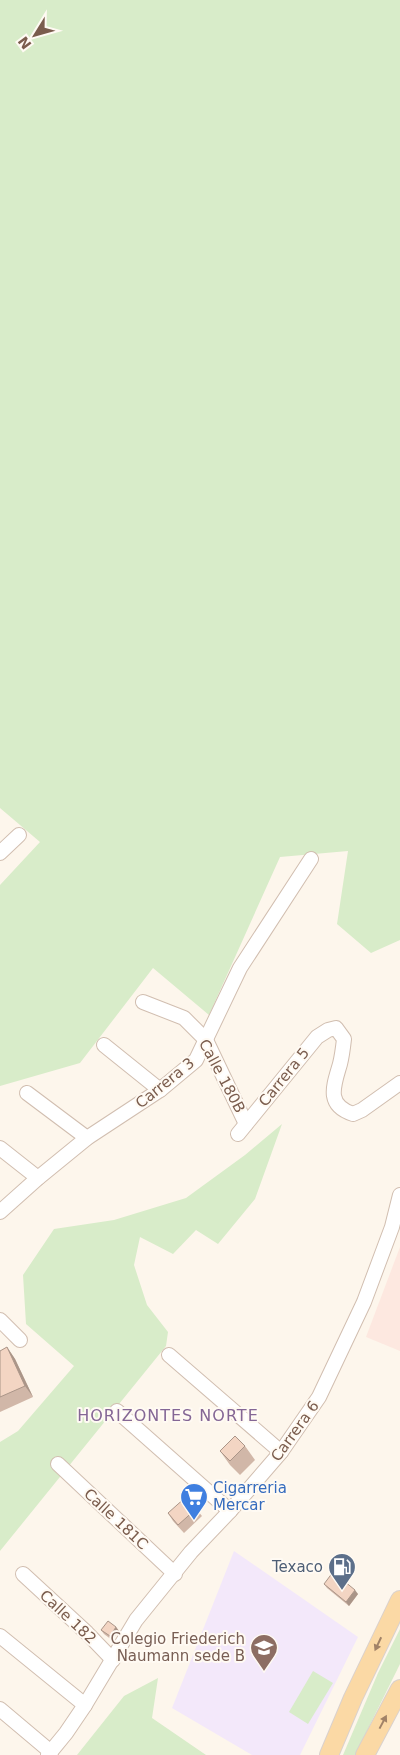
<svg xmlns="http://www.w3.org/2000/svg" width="400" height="1755" font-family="'DejaVu Sans',sans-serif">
<rect width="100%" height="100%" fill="#fdf6ec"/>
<path fill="#fde8e0" d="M400 1247V1351L366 1337Z"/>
<path fill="#f3e8fa" d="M234 1551 358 1637 300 1755H252L172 1708Z"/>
<g fill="#d8ecc9">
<path d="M0 0H400V940L371 953 337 924 348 851 280 857 209 1015 153 968 80 1063 0 1086V885L40 842 0 808Z"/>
<path d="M282 1124 255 1199 218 1244 196 1230 173 1254 140 1237 134 1265 147 1305 168 1332 166 1346 0 1551V1442L18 1431 74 1366 26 1324 23 1275 54 1229 114 1220 186 1198 245 1155Z"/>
<path d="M400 1629V1664L355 1755H343L378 1673Z"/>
<path d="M313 1671 333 1683 308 1724 289 1712Z"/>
<path d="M158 1678 152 1718 206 1755H77L124 1696Z"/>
</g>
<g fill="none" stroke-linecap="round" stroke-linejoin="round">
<defs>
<g id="minor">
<path d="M0 853 19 835"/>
<path d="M143 1002 184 1018 206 1040 246 1124"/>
<path d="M104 1045 160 1090"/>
<path d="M27 1093 87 1138"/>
<path d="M238 1134 317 1037 328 1030 336 1028 344 1039C343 1048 342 1056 340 1064 334 1085 325 1105 353 1114L362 1110 400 1083"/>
<path d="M0 1148 38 1178"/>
<path d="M0 1212 38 1178 87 1138 160 1090 196 1060 240 968 311 859"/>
<path d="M0 1320 20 1340"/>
<path d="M169 1355 281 1452"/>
<path d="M117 1411 230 1511"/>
<path d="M58 1464 175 1574"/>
<path d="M23 1574 87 1633 113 1660"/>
<path d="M0 1636 85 1705"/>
<path d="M0 1709 51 1752"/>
<path d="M48 1755 66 1733 85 1705 136 1620 191 1552 230 1511 281 1452 319 1397 364 1302 392 1227 400 1195"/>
</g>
<g id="major">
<path d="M329 1755 353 1698 400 1600"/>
<path d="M365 1755 400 1689"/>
</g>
</defs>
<use href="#minor" stroke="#d1beb0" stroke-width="16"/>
<use href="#major" stroke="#dad1cd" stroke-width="20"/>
<use href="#minor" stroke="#fff" stroke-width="14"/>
<use href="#major" stroke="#fbd9a5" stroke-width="18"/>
</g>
<g fill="#d1b7a8">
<path d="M7 1347 15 1359 33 1397 0 1412V1351Z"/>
<path d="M245 1446 255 1460 240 1475 230 1465 220 1451Z"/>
<path d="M196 1509 202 1516 184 1533 173 1521 168 1513Z"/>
<path d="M324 1584 358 1594 349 1606 327 1588Z"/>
<path d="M116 1627 119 1631 112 1640 104 1634 101 1630Z"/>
</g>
<g fill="#aa9588">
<path d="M7 1347 15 1359 33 1397 25 1386Z"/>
<path d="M355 1590 358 1594 349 1606 346 1602Z"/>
<path d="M116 1627 119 1631 112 1640 110 1636Z"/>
</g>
<g fill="#f3d5c3" stroke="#aa9588">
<path d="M7 1347 25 1386 0 1397V1351Z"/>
<path d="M235 1436 245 1446 230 1461 220 1451Z"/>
<path d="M186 1497 196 1509 178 1525 168 1513Z"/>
<path d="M333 1572 355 1590 346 1602 324 1584Z"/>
<path d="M108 1621 116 1627 110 1636 101 1630Z"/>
</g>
<defs><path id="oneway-solid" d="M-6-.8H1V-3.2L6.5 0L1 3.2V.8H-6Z" transform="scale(1.25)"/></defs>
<g fill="#a18267">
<use href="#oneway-solid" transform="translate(378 1644) rotate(115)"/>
<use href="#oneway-solid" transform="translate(383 1722) rotate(-62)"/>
</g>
<defs>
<symbol id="supermarket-pin" viewBox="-11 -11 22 30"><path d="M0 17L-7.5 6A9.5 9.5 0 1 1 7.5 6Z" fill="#3f7fe0" stroke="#fffaf3"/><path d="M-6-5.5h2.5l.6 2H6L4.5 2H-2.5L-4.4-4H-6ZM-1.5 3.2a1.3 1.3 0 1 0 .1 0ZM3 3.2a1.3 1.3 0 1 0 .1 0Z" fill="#fff"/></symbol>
<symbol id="fuel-pin" viewBox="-11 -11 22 30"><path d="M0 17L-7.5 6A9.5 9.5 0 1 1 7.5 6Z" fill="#5c6f8a" stroke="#fffaf3"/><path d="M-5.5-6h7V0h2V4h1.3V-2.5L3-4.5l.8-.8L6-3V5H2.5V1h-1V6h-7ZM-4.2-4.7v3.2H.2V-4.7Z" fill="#fff"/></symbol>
<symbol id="school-pin" viewBox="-11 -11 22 30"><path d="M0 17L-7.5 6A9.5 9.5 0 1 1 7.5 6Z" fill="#8d6e63" stroke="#fffaf3"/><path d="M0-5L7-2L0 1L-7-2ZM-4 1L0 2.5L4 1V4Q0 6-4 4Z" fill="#fff"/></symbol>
</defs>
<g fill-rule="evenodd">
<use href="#supermarket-pin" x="178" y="1481" width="32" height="43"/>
<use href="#fuel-pin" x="326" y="1551" width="32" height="43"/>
<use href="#school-pin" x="248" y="1632" width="32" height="43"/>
</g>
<g text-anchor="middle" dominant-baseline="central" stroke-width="4" stroke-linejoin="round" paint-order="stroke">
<g font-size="15" fill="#7a5c4d" stroke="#fffaf3">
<text transform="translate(222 1076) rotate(62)">Calle 180B</text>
<text transform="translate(284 1077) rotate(-51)">Carrera 5</text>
<text transform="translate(165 1083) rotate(-39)">Carrera 3</text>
<text transform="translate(295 1431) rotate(-54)">Carrera 6</text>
<text transform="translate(116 1519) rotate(43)">Calle 181C</text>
<text transform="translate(68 1617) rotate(43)">Calle 182</text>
</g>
<g font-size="15" fill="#366cbe" stroke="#fffaf3" text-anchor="start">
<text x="213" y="1488">Cigarreria<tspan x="213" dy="17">Mercar</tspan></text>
</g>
<g font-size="15" fill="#4e5e75" stroke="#fffaf3" text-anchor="end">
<text x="323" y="1567">Texaco</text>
</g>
<g font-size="15" fill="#785e54" stroke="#fffaf3" text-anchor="end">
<text x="245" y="1639">Colegio Friederich<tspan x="245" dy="17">Naumann sede B</tspan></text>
</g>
<g font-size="16" letter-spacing="1" fill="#846695" stroke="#fffaf3">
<text x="168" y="1415">HORIZONTES NORTE</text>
</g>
</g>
<g transform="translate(35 35) rotate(233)" stroke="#fffaf3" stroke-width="4" paint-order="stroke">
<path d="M0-4L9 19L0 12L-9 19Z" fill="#7a5c4d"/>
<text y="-8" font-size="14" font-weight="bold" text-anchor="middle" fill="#7a5c4d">N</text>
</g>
</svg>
